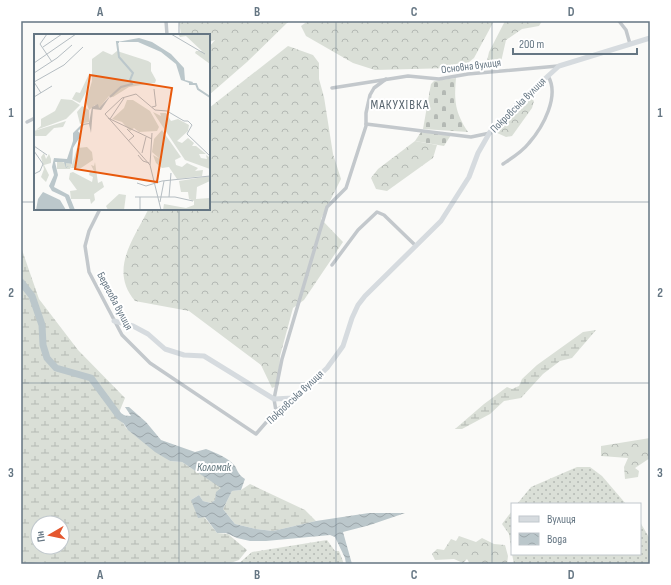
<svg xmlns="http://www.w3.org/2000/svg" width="671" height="585" font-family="'Sofia Sans Condensed',sans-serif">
<defs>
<pattern id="forest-crowns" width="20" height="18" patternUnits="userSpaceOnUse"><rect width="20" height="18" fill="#dadfd7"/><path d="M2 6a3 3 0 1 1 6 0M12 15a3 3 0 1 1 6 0" fill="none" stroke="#b4b9b4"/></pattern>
<pattern id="wetland-marsh" width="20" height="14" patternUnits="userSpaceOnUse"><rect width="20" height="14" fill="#dadfd7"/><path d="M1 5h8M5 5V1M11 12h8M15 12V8" fill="none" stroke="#b4b9b4"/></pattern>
<pattern id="cemetery-stones" width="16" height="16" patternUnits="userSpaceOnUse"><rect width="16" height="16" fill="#dadfd7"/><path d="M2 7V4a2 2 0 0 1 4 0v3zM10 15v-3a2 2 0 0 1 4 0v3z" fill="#b4b9b4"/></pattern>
<pattern id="garden-dots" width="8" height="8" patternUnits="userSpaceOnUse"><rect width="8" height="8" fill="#dadfd7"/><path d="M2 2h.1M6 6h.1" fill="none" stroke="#b4b9b4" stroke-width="1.8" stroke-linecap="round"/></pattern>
<pattern id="water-waves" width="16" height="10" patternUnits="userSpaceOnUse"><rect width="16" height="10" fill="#bbc7cb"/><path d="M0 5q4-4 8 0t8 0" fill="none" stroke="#9ca6aa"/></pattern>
</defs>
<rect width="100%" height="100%" fill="#fafaf8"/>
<g fill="url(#forest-crowns)">
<path d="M179 21H289L247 62 209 95V47L215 40 209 42V35H181Z"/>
<path d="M308 21H494L474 58 464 66 451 68 375 70 353 63 306 36 301 26Z"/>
<path d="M505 21H542L539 26 522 29 506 40 501 62 493 65 487 61 489 52Z"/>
<path d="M288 46 313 55 319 63V79L324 97 333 154 341 179 321 219 343 242 304 300 293 308 280 356 279 385 272 388 261 365 189 311 135 301C109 270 133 240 148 210L209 209V108Z"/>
<path d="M529 97 534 101 532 108 512 136 506 137 495 132Z"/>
<path d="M415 141 437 145 433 158 387 191 376 189 371 178 378 169Z"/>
<path d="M650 438V458L635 468 639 471 638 477 625 479 624 467 628 458 601 456V446Z"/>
<path d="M459 536 476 542 482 538 494 544 505 545 508 556 507 564H470L467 559 463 563 454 559 435 560 432 554 437 549 444 550 451 539 456 541Z"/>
</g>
<g fill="url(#wetland-marsh)" fill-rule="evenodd">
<path d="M21 247 39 299 78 350 125 398 118 415 126 428 170 461 182 462 222 488 215 500 211 503 203 501 199 495 191 500 217 533 228 534 247 550 239 560 228 564H52L42 562 21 564ZM38 523H62V547H38Z"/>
<path d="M596 330 572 358 560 361 543 374 521 398 504 401 490 414 462 429H455L484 404 507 387 512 389 519 386 522 379 537 365 583 332Z"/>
<path d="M250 484 305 510 316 521 273 531 256 529 235 524 223 509 232 491 241 490Z"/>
</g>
<g fill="url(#cemetery-stones)">
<path d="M456 78C454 101 455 112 468 132L423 129 431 84 434 81Z"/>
<path d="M421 132 451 135 444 146 415 141Z"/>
</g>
<g fill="url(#garden-dots)">
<path d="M577 467H590L602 476 626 504H517L531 487Z"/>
<path d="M512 511V554L509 534 502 524Z"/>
<path d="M640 522 650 539V564H514L512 554H640Z"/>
<path d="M327 540 335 551H339L344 564H238L252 552Z"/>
</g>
<path fill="url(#water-waves)" d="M125 407H129L146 422 161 440 195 452 206 449C216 453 229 458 235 466 238 472 239 475 245 479L241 490 232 491 223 509 235 524 256 529 273 531 316 521 369 513H405L370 525 343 532 352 564H346L345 558 335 537 330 535 266 541H250L237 538 226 533H217L205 517 198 518 191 500 199 495 203 501 211 503 215 500 216 492 221 488 182 462 170 461 155 452 128 430 118 415 131 416Z"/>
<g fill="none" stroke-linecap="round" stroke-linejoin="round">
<path stroke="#bbc7cb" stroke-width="7" d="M21 282 32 296 42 325 43 345 47 358 56 368 91 378 119 416 125 420"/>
<g stroke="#c3c8cc" stroke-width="3.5">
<path d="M166 21 167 35"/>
<path d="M619 21 626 30 630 44"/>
<path d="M332 88 408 76 439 79 468 74 558 66"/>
<path d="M27 122 35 118"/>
<path d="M366 124 471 137 490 133"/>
<path d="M503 164C512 158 522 152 529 143 543 127 560 96 548 76"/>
<path d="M100 209 89 231 85 246 89 272 122 335 150 363 256 434 276 411 293 398"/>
<path d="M332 265 358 230 377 212 384 215 416 246"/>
<path d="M276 411 274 399 282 359 327 207 346 188 366 126V113L370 95 374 88 386 79"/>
</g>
<path stroke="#d6dbdf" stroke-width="5" d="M114 321 133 326 148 334 165 349 184 355 204 356 274 399 293 398 305 389 327 368 338 353 343 346 352 318 358 305 365 296 441 221 469 177 478 153 490 132 516 105 559 66 650 38"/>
</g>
<path fill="none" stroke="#657683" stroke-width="1" stroke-opacity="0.55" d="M179 21V35M336 21V564M492 21V564M21 202H35M209 202H650M179 209V564M21 383H650"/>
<g text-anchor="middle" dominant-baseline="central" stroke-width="4" stroke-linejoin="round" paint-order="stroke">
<g font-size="11" fill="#657683" stroke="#fff">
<text transform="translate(471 66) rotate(-7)">Основна вулиця</text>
<text transform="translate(518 105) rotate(-45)">Покровська вулиця</text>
<text transform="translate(115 301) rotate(62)">Берегова вулиця</text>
<text transform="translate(295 397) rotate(-43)">Покровська вулиця</text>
</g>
<g font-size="12" font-style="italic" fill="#60757c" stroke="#fff">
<text x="214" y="467">Коломак</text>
</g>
<g font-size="13" letter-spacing="1" fill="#57646e" stroke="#fff">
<text x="400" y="105">МАКУХІВКА</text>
</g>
</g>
<g transform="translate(34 34)">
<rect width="176" height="176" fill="#fafaf8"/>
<path d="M144 0H176V30L161 19 162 17H168L152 2 146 3ZM55 40 52 58 46 69 38 65 42 58 46 59ZM27 65 38 66 46 71 32 85 2 96 7 92V85L21 77ZM93 66H99L116 77 125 93 123 97 105 98 100 94 96 97 88 88 78 85 90 74ZM119 78 127 82 126 79H132L137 87 144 85 155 91 154 97 143 107 148 109 154 104 160 109 158 112H162L172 120H165L167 124 173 125 172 121 175 123 176 135 151 126ZM32 87 29 93 20 94 12 102H0V97ZM128 96 147 123 141 126 142 131 148 133 153 129 164 134 161 137 169 136 168 142 143 145 135 133 128 134 122 129 119 121 126 125 118 118 120 105ZM10 119 12 125 15 120 17 125V129L10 131 15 141 12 148 7 143 10 135 7 123ZM23 127 38 130 36 135H23ZM61 128 64 149 68 147 70 153 60 160 61 166 57 170 56 165H37L36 157 43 156 35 145 36 139 39 138 58 148 59 143 55 141 56 137H60L57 131 60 132ZM176 142V147L163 153 162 165 176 164 175 176H129L130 170 152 174 160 171V167L155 165 154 158H147L145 147ZM85 160 92 161 90 176H74L72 172Z" fill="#dadfd7"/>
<path d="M69 17 78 21 83 17 114 27 117 29V37L122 46 121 49 95 53 79 63 75 62 65 74 61 71 55 76 52 67 58 47V25Z" fill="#dadfd7"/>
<path d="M48 72 55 76V88L46 90 43 78ZM53 113 58 118 59 126 47 134H37L43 114Z" fill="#dadfd7"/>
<path d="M105 4 118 8 137 20 150 34 151 46 159 48 158 50 147 46 142 30 127 18 104 8H83ZM77 61 67 76 59 75 57 99 55 90 50 91 44 97 47 101 39 114 38 130 32 129V133L35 132 32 134 30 128H21L24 141 20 153 35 161 41 176H36L31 163 18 157 15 152 20 141 18 133 20 124 33 125 39 107V99L48 90 55 89 58 73 64 70 65 74ZM9 158 26 166 32 176H2L4 165Z" fill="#bbc7cb"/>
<path fill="none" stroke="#bbc7cb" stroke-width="2" d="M155 50H162L164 55 176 63M76 63 87 53 98 50 96 46 99 39 85 23 83 8H85"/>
<path fill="none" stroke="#b5bdc2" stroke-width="1" d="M13 0 6 10 18 28M137 0 171 20M9 13 28 0M0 29 42 0M0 39 23 24 38 11M0 48 30 31 49 13M0 48 7 59M0 63 18 52M118 73 122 72 120 55M74 84 118 105M76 85 90 64M93 95 100 102 94 107M118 99 116 131 127 176M0 112 13 121M0 117 9 130 6 137 0 140M108 119 112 103M104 121 109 127 115 129M116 131 71 80 88 64 102 60 121 76 133 77 150 87H154L158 91 153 100 176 122M103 149 112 152 128 147 176 142M101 163H141L159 167M106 163V176M135 163 137 139M126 168 130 147"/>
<path fill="#e8590c" fill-opacity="0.15" stroke="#e8590c" stroke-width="2" d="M56 41 138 54 123 148 41 135Z"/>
<rect width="176" height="176" fill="none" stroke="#657683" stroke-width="2"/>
</g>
<rect width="671" height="585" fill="none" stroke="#ffffff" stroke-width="44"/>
<rect x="511" y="503" width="130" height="52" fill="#ffffff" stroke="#c1c8cd"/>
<rect x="519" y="516" width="20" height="6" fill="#d6dbdf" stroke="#c1c8cd"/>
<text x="547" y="523" font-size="12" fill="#657683">Вулиця</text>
<rect x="519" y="533" width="20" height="12" fill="url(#water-waves)" stroke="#c1c8cd"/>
<text x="547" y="543" font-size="12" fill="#657683">Вода</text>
<g transform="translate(50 535) rotate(261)"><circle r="19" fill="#ffffff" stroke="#c1c8cd"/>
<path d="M0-3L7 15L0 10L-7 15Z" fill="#e4572e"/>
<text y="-6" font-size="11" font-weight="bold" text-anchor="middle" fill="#657683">Пн</text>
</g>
<path d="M513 48v6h124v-6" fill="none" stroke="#657683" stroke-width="2"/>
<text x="519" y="48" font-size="12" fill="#657683" stroke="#ffffff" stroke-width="3" paint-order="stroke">200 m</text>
<rect x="22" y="22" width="627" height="541" fill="none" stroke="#657683" stroke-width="1.5"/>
<g font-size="13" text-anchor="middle" font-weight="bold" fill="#657683">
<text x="100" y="16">A</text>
<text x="257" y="16">B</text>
<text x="414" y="16">C</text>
<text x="571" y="16">D</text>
<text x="11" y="117">1</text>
<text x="660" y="117">1</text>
<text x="11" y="297">2</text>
<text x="660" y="297">2</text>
<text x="11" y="477">3</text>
<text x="660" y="477">3</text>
<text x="100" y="579">A</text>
<text x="257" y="579">B</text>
<text x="414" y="579">C</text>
<text x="571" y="579">D</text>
</g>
</svg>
